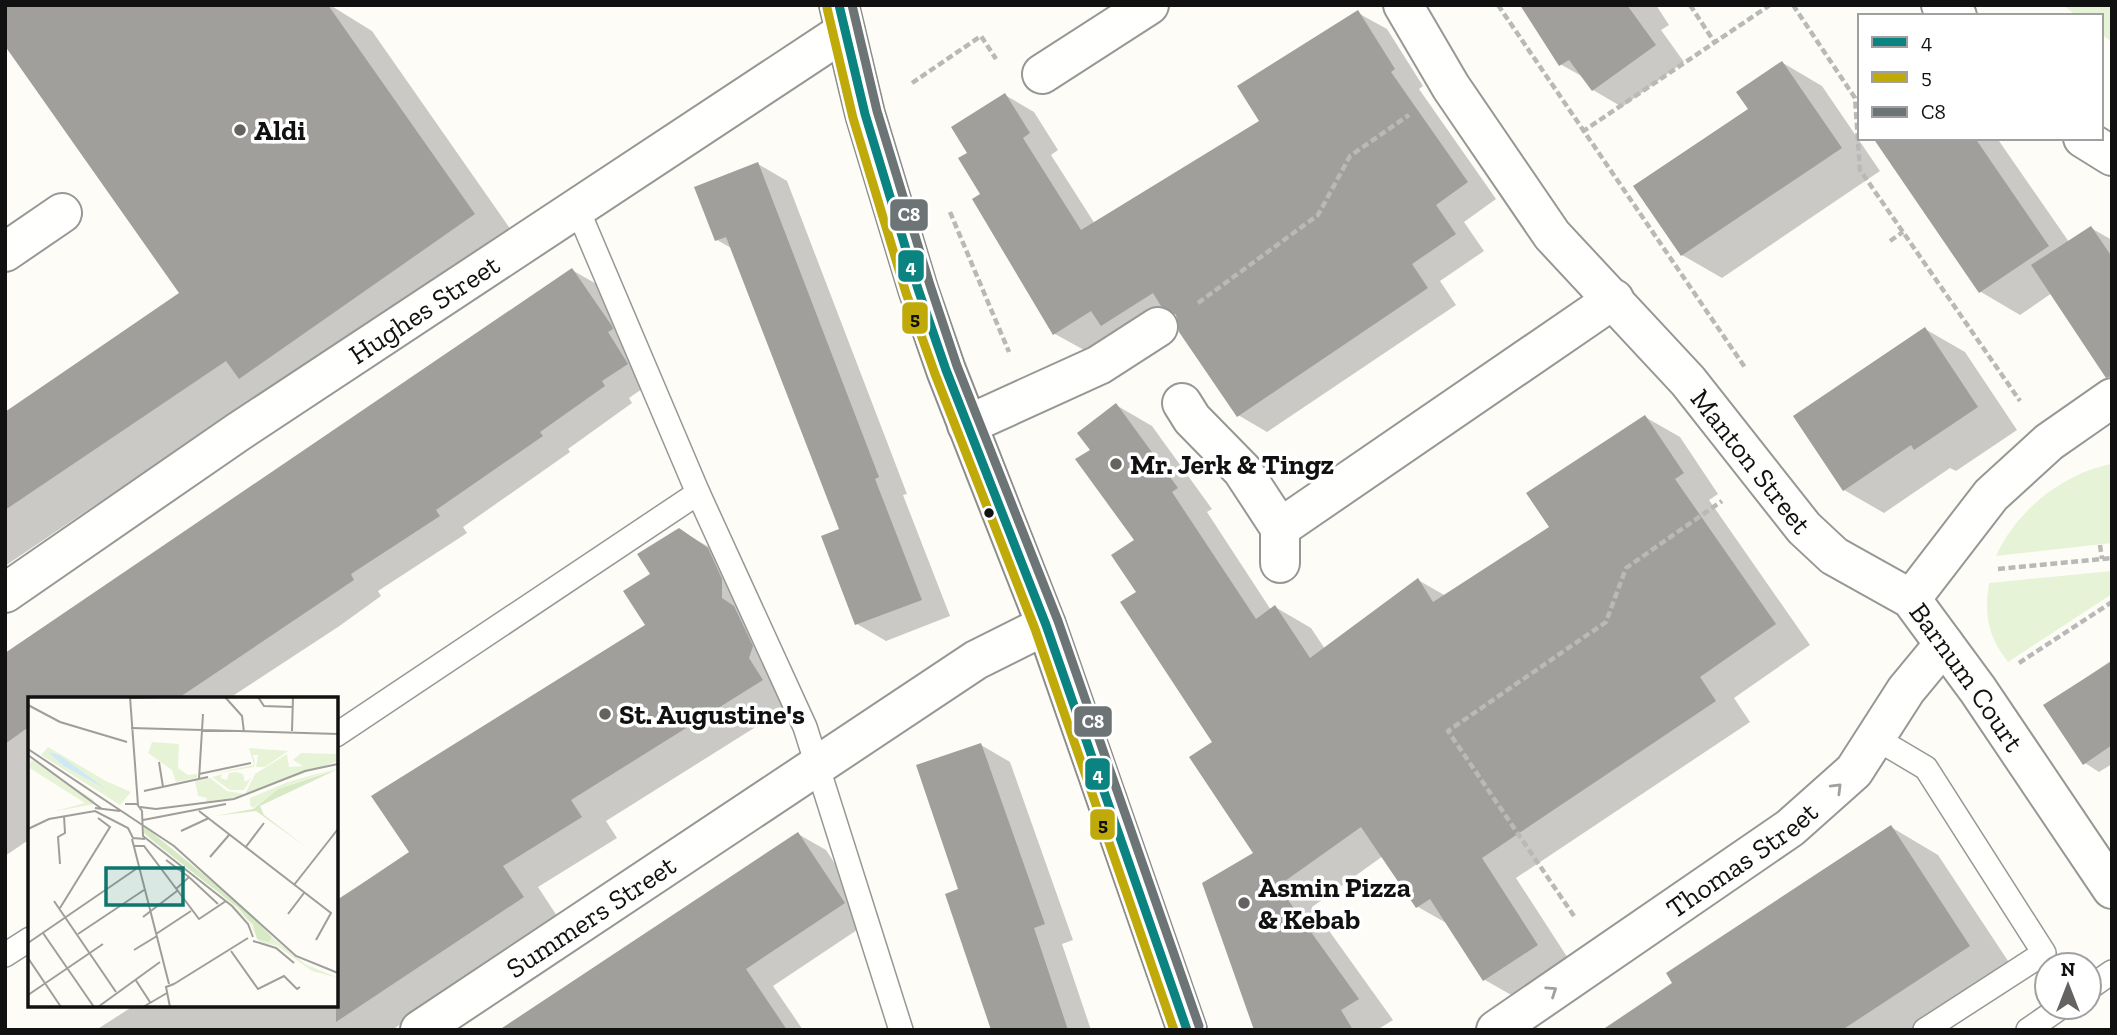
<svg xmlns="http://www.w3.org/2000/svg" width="2117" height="1035" font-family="'Zilla Slab',serif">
<rect width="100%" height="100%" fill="#fdfcf7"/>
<g fill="#e7f3d7">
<path d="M2063 5H2112V42L2101 34V16H2077Z"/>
<path d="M2112 464V543L1996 556C2016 511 2063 473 2112 464Z"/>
<path d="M2112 571V594L2008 662C1988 637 1984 615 1989 583Z"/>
</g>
<g fill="#0003">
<path d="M5 5H330L372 31 518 240 285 403 264 391 5 566V412L181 293Z"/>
<path d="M1522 5H1656L1669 25 1661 30 1684 62 1622 107 1593 90 1585 78 1560 64Z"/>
<path d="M1358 13 1387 29 1423 86 1419 89 1496 199 1464 222 1484 251 1440 281 1456 305 1267 432 1238 415 1177 312 1132 341 1114 331 1084 350 1055 334 983 194 970 153 1005 95 1034 112 1058 150 1051 155 1095 224 1262 121Z"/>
<path d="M1783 63 1822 86 1880 171 1722 278 1682 255 1750 110Z"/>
<path d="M1875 138H1997L2069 242 2091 228 2112 240V362L2052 293 2020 315 1981 292Z"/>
<path d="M758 164 787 181 907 494 903 495 950 616 886 641 857 624 841 530 733 249 717 240Z"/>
<path d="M572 270 600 286 655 380 629 398 632 403 568 449 570 452 463 527 467 533 378 591 381 596 338 627 228 699H30V839L5 856V656Z"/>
<path d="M1925 329 1965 352 2017 430 1956 471 1950 468 1884 513 1844 490Z"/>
<path d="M1116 405 1152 426 1212 509 1207 512 1271 610 1275 607 1311 628 1325 649 1418 580 1446 596 1552 527 1645 417 1680 437 1718 494 1709 500 1810 645 1734 698 1750 722 1516 878 1573 966 1520 1000 1485 980 1448 924 1418 907 1383 856 1312 907 1393 1020 1377 1030H1256V853L1214 742 1138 593 1137 540 1092 450Z"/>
<path d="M679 530 716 551 797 701 606 821 617 838 538 887 559 919 392 1030H96L135 1005H336V900L411 853 647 626 652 575Z"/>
<path d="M2112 660V764L2099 772 2085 763 2046 705Z"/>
<path d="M981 745 1010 762 1073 940 1062 944 1091 1030H992L961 890Z"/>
<path d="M1891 827 1938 855 2016 973 1930 1030H1606Z"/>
<path d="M798 834 826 850 872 920 773 986 803 1030H502Z"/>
</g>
<g fill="#a19f9c">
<path d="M5 5H328L475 214 239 379 226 361 5 510V412L179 293 5 46Z"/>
<path d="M1520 5H1627L1656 45 1592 91 1569 60 1559 66Z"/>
<path d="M1358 10 1395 69 1391 72 1468 182 1436 205 1456 234 1412 264 1428 288 1237 417 1179 332 1176 315 1161 306 1153 293 1101 326 1091 311 1053 335 972 199 980 194 958 158 967 153 951 127 1005 93 1030 133 1023 138 1081 230 1259 121 1237 86Z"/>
<path d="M1782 61 1842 148 1681 256 1633 186 1748 109 1736 92Z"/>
<path d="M1873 138H1975L2049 246 1979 293Z"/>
<path d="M758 162 879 477 875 479 922 600 855 625 821 536 839 529 726 237 715 241 694 187Z"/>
<path d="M2091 226 2112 257V376L2106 378 2031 265Z"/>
<path d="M572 268 612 326 613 329 608 332 628 364 602 381 605 386 540 432 543 436 436 510 440 516 351 574 354 580 177 699H30V726L5 744V653Z"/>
<path d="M1925 327 1978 407 1914 450 1911 445 1843 491 1793 416Z"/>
<path d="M1116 403 1178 488 1172 492 1256 619 1275 605 1310 658 1418 578 1433 602 1549 527 1526 493 1645 415 1684 473 1675 479 1776 624 1700 677 1716 701 1482 858 1538 945 1483 981 1430 899 1416 908 1361 827 1278 886 1359 999 1341 1010 1353 1030H1254L1202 883 1253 853 1189 757 1212 742 1120 602 1136 592 1111 555 1134 540 1075 459 1090 450 1077 433Z"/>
<path d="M679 528 708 548 722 579V598L734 606 753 646 749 658 763 680 571 800 582 817 503 866 524 897 336 1022V901L409 852 371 796 645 625 623 591 650 574 637 554Z"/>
<path d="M2112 661V745L2083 765 2043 705Z"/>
<path d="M981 743 1045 924 1034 928 1068 1030H991L945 894 958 889 916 765Z"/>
<path d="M1891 825 1970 946 1842 1030H1602L1672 983 1666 973Z"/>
<path d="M798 832 845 903 746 969 787 1030H499Z"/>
</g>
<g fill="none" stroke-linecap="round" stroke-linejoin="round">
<defs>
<g id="lane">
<path d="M577 208 698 493 805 727 901 1030"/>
<path d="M336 735 698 493"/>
<path d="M1877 739 1926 768 2044 953 1925 1030"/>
<path d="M5 955 30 939"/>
<path d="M2089 988 2112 972"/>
<path d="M2028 1030 2061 1007"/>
</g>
<g id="street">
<path id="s1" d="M1403 5 1451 87 1552 235 1688 381 1804 528 1834 556 1911 599 1978 690 2112 889"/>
<path d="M1941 5 1957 16"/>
<path d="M1042 74 1149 5"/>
<path d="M2083 138 2112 156"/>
<path d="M5 252 62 213"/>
<path d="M1182 403 1192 419 1242 470 1280 528V563"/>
<path d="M967 425 1099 365 1158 327"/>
<path d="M1280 528 1614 299"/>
<path id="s2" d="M5 593 238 432 845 31"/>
<path d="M1911 599 1991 495 2049 442 2112 398"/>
<path id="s3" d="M420 1030 976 660 1046 625"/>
<path id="s4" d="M1496 1030 1790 828 1854 771 1906 690 1944 644"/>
</g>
<path id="secondary" d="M839 5 865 114 918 289 946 370 1046 625 1187 1030"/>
</defs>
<use href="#lane" stroke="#979795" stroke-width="26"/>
<use href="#street" stroke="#979795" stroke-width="42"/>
<use href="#secondary" stroke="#8e8d8b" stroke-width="42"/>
<g stroke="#b9b9b8" stroke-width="4.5" stroke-dasharray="7 3.5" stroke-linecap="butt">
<path d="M1498 5 1746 369"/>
<path d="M1690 5 1715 43"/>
<path d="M1793 5 1855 98 1860 170 2020 401"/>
<path d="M912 83 981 36 996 59"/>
<path d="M1582 132 1770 5"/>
<path d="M950 212 1009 352"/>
<path d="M1890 241 1903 232"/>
<path d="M1198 303 1318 215 1350 156 1409 115"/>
<path d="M2100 545 2102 559"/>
<path d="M1998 569 2112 558"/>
<path d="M2019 663 2112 602"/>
<path d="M1574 916 1448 731 1606 622 1626 568 1722 501"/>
</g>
<use href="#lane" stroke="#fffffe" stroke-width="23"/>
<use href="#street" stroke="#fffffe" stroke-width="38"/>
<use href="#secondary" stroke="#f6f4eb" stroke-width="38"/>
<defs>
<path id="bus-1" d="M839 5 865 114 918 289 946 370 1046 625 1187 1030"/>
<path id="bus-2" d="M827 8 853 118 906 293 935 374 1035 629 1174 1030"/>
<path id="bus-3" d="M852 5 877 111 930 285 957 366 1058 621 1199 1026"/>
</defs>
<use href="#bus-1" stroke="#fff" stroke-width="14"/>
<use href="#bus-2" stroke="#fff" stroke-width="14"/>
<use href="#bus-3" stroke="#fff" stroke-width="14"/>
<use href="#bus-1" stroke="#0a8381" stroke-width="9"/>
<use href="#bus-2" stroke="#c0aa0a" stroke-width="9"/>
<use href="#bus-3" stroke="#6c7476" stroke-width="9"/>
</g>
<defs><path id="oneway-chevron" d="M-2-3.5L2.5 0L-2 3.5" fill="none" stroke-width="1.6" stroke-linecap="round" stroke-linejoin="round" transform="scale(1.75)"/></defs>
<g stroke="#a0a09f">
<use href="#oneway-chevron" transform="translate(1837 788) rotate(-45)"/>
<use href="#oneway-chevron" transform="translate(1552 991) rotate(-34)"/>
</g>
<g fill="#646362" stroke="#fff" stroke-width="2.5">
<circle cx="240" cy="130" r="7"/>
<circle cx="1116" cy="464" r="7"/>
<circle cx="605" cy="714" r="7"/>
<circle cx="1244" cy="903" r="7"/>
</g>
<circle fill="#111" stroke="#fff" stroke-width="2.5" cx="989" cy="513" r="6"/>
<g text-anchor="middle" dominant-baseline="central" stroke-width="7" stroke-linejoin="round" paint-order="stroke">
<g font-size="28" font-weight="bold" fill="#111" stroke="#fff" text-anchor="start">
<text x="254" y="130">Aldi</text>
<text x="1130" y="464">Mr. Jerk &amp; Tingz</text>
<text x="619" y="714">St. Augustine's</text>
<text x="1258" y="887">Asmin Pizza<tspan x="1258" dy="32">&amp; Kebab</tspan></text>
</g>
<g font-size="28" fill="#111" stroke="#fff">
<text stroke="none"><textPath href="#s2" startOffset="506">Hughes Street</textPath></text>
<text stroke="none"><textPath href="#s1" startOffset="576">Manton Street</textPath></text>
<text stroke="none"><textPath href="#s1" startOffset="886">Barnum Court</textPath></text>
<text stroke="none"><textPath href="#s4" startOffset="299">Thomas Street</textPath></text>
<text stroke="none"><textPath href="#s3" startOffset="205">Summers Street</textPath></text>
</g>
</g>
<g transform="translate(28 697)">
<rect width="310" height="310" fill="#fdfcf7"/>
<path d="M124 45 151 47 150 71 160 78 169 77V81L148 85 144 73 120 56ZM20 50 78 84 103 95 92 108 13 58ZM221 51 260 54 237 70H228L230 58H225L227 65 226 70 178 78 226 68ZM273 56 310 57V64L211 100 177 105 179 101 170 99 167 84 182 81 199 94 217 97 227 77 259 57 261 70 275 69 265 63ZM4 63 66 103V107L24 115 57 106 0 70ZM310 71 250 92 225 111 222 108V101L260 85ZM208 75 215 77 217 85 223 81 216 93H202L184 80 195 77 192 81 199 83 201 76ZM192 196 221 223 229 237 241 245 244 240 277 267 310 281 284 274 248 248 232 247 222 226Z" fill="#e7f3d7"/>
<path d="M310 72 232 109 236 118 278 150 228 114 187 119 225 112 250 92ZM116 129 207 203 244 240 241 245 229 242 225 228 210 211 125 144 116 136Z" fill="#d8eac5"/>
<path d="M20 55 31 58 78 92 36 69Z" fill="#cde8f7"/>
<path fill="none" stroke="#9f9e9b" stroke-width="2" d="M102 0 110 108M197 0 214 19 216 35M230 0 236 9 264 10M102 1 132 0M0 8 32 25 99 45M103 31 310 37M264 34 265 0M0 52 146 149 268 259 310 276M0 58 74 112M131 65 135 90M171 77 223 66M171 82 175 17M116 94 180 80M97 107H109L114 114 115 139 204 209 220 227 225 240M112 110 128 112 206 102 277 74 310 67M67 111 92 114M171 114 303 216 288 243M115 123 198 107M0 132 21 122 67 114 100 131 105 141 117 142M153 134 181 121M104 142 141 287M106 149H116L171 222 198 204M217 151 236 126M182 160 201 138M138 163 161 180M32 167 30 140 37 136 36 119M266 188 310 132M148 192 161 180 190 207M26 204 88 295M32 211 82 130 70 121M260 217 276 196M115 220 149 194M15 236 66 310M50 237 116 193M128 237 163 214M225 244 248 251 266 266M0 246 108 172M106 253 129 239M203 254 230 292 256 279 269 292 272 290M0 261 33 310M107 282 122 305M146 287 220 241M0 298 75 247M70 310 132 265M115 310 139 296M142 310 138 290 146 287"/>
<path fill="#0f766e" fill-opacity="0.15" stroke="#0f766e" stroke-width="3.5" d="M78 171H155V208H78Z"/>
<rect width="310" height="310" fill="none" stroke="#111" stroke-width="3.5"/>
</g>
<g stroke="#fff" stroke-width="2.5">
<rect x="889" y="198" width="40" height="34" rx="7" fill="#6c7476"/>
<rect x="897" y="249" width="28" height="34" rx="7" fill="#0a8381"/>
<rect x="901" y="301" width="28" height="34" rx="7" fill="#c0aa0a"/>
<rect x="1073" y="705" width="40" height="33" rx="7" fill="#6c7476"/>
<rect x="1084" y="757" width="27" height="34" rx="7" fill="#0a8381"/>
<rect x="1089" y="808" width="27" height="33" rx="7" fill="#c0aa0a"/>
</g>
<g font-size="19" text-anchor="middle" font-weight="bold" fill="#fff">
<text x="909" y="221">C8</text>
<text x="911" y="273">4</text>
<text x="1093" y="728">C8</text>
<text x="1098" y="781">4</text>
</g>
<g font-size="19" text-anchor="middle" font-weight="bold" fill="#111">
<text x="915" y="325">5</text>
<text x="1103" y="831">5</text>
</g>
<rect width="2117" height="1035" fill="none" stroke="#111111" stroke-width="14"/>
<rect x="1858" y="14" width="245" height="126" fill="#ffffff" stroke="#a0a0a0" stroke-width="2"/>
<rect x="1872" y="37" width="35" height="10" fill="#0a8381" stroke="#a0a0a0" stroke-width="2"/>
<text x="1921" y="49" font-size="21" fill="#111111">4</text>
<rect x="1872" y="72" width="35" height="10" fill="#c0aa0a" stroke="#a0a0a0" stroke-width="2"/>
<text x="1921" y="84" font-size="21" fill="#111111">5</text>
<rect x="1872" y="107" width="35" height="10" fill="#6c7476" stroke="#a0a0a0" stroke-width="2"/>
<text x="1921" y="119" font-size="21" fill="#111111">C8</text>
<g transform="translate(2068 986)"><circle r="33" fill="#ffffff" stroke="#a0a0a0" stroke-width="2"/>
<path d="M0-5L12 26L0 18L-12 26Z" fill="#646362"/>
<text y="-10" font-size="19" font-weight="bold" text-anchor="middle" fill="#111111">N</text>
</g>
</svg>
